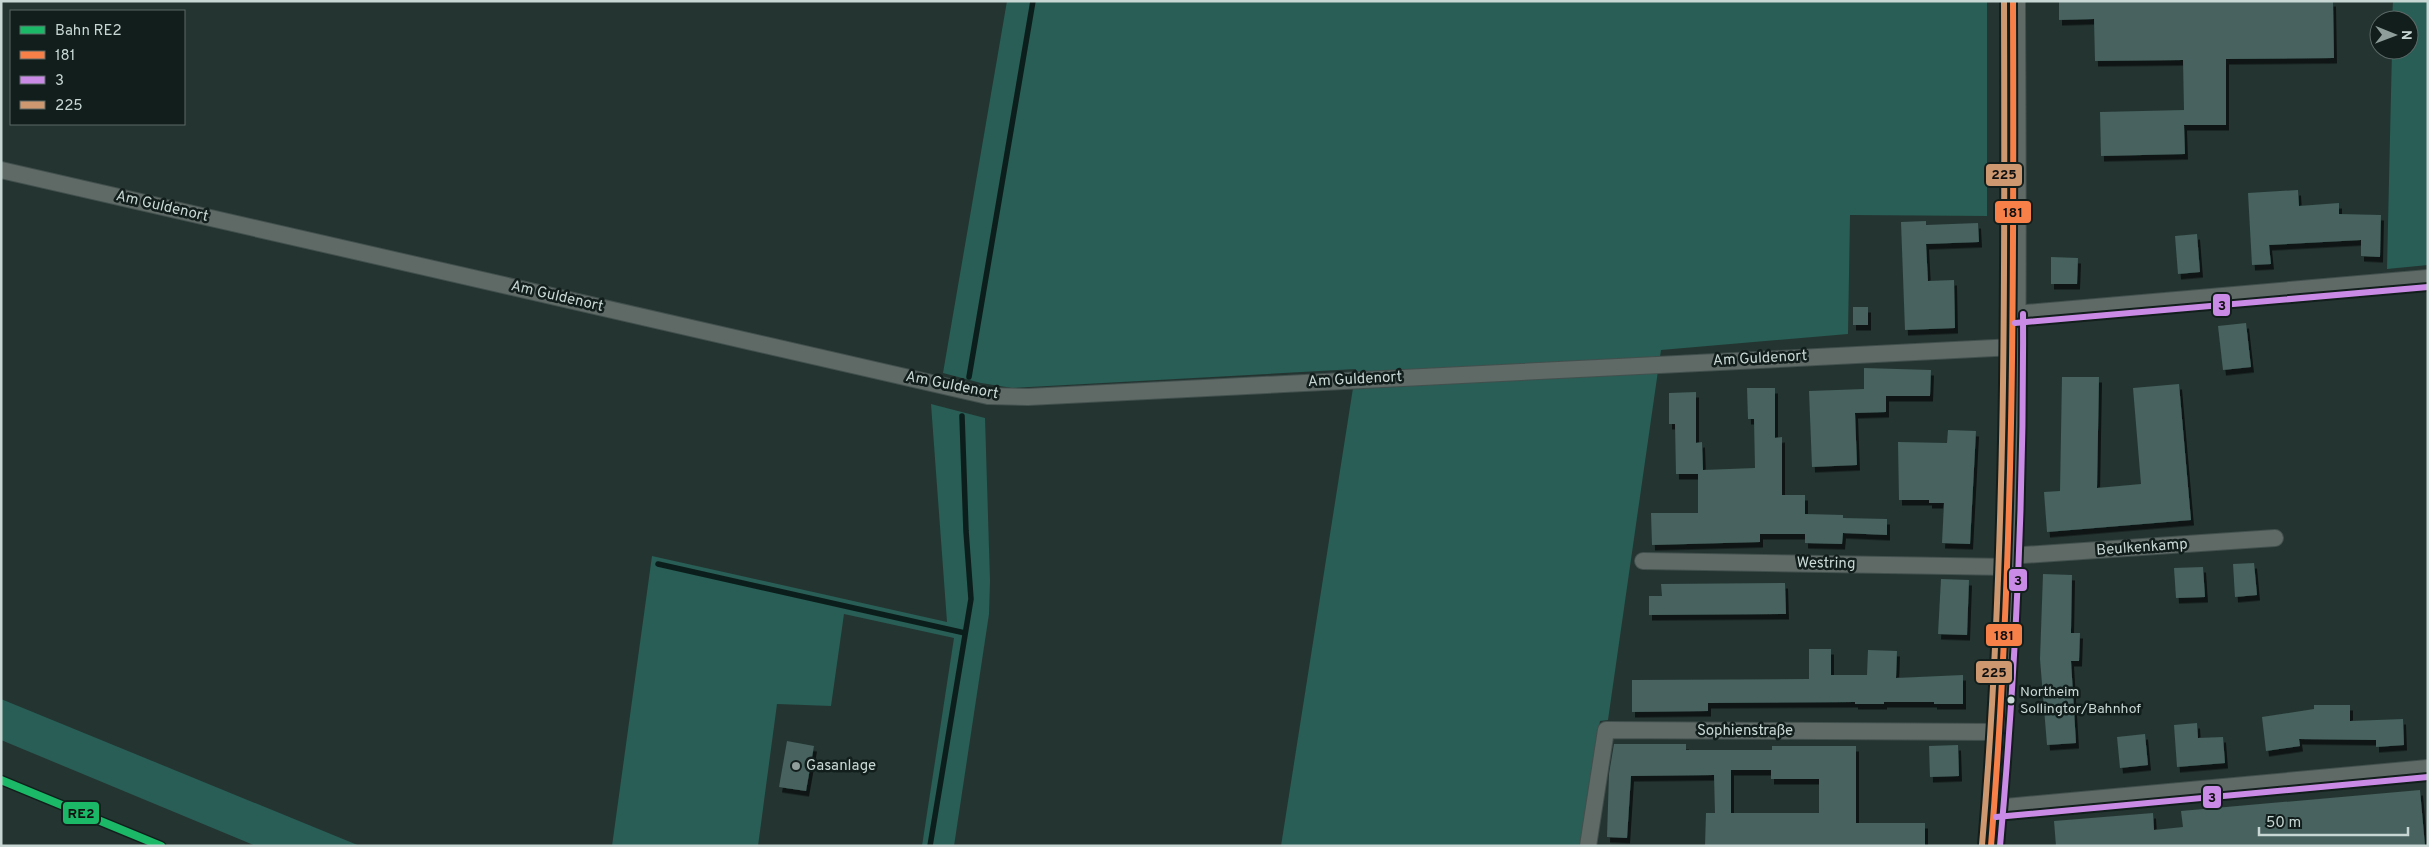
<svg xmlns="http://www.w3.org/2000/svg" width="2429" height="847" font-family="Overpass,sans-serif">
<defs>
<filter id="shadow"><feDropShadow dx="3" dy="5.5" stdDeviation="0" flood-color="#0009"/></filter>
</defs>
<rect width="100%" height="100%" fill="#243431"/>
<g fill="#285e55">
<path d="M1007 1H1987V216L1850 215 1848 334 1661 350 1608 720 1600 721 1581 846H1281L1356 369 1012 388 981 383 943 373Z"/>
<path d="M2393 1H2428V265L2387 269 2392 50H2409V20H2392Z"/>
<path d="M931 404 985 418 990 581 989 614 954 846H922L954 638 844 614 831 706 777 704 758 846H612L652 556 947 622Z"/>
<path d="M1 699 360 846H256L1 740Z"/>
</g>
<g fill="none" stroke-linecap="round" stroke-linejoin="round">
<g stroke="#0c1e1b" stroke-width="5.5">
<path d="M969 377 1033 1"/>
<path d="M658 564 965 633"/>
<path d="M930 846 971 599 966 531 962 416"/>
</g>
</g>
<g fill="#46625e" fill-rule="evenodd" filter="url(#shadow)">
<path d="M2059 1H2333L2334 58 2226 59V125H2184L2185 154 2101 156 2100 112 2184 110 2183 60 2095 61 2094 19 2059 20Z"/>
<path d="M2298 190 2299 206 2339 203V214L2381 215 2380 257 2361 256V240L2269 245 2271 264 2252 265 2248 193Z"/>
<path d="M1926 221V225L1978 223 1979 242 1926 244 1928 281 1954 280 1955 328 1905 330 1901 222Z"/>
<path d="M2197 234 2200 272 2178 274 2175 236Z"/>
<path d="M2051 257 2078 258 2077 284H2051Z"/>
<rect x="1853" y="307" width="15" height="18"/>
<path d="M2246 323 2251 367 2223 370 2218 326Z"/>
<path d="M1864 368 1931 370 1930 396H1886V412L1855 413 1857 465 1812 467 1809 391 1864 389Z"/>
<path d="M2062 377H2099L2097 488 2141 484 2133 388 2179 384 2191 520 2047 532 2044 492 2060 491Z"/>
<path d="M1747 388H1775V438L1782 437V495H1805V514L1843 515V518L1887 519V535L1843 533 1842 544 1805 543V534H1760V542L1652 545 1651 513H1698V474H1676L1675 424H1669V393L1696 392V443L1702 442 1703 470 1755 468 1754 419H1748Z"/>
<path d="M1948 430 1976 431 1970 544 1942 543 1944 503H1929V500H1899L1898 442 1947 443Z"/>
<path d="M2254 563 2257 595 2235 597 2233 564Z"/>
<path d="M2203 567 2205 597 2176 598 2174 568Z"/>
<path d="M2043 574 2072 575 2071 630V633H2080L2079 661H2071L2076 743 2047 745 2040 659Z"/>
<path d="M1941 579 1969 580 1967 635 1938 634Z"/>
<path d="M1785 583 1786 614 1649 615V596H1662L1661 584Z"/>
<path d="M1809 649H1831V675H1867L1868 650 1897 651 1896 678 1963 675V704H1934V702H1884V704H1855V702L1708 703V711L1632 712V680L1809 679Z"/>
<path d="M2314 705H2350V721L2403 719 2404 745 2376 747V740L2299 739 2300 746 2266 751 2262 717 2314 709Z"/>
<path d="M2197 723 2198 738 2223 737 2225 763 2177 767 2174 725Z"/>
<path d="M2145 734 2148 765 2120 768 2117 737Z"/>
<path d="M787 741 814 746 806 791 779 787Z"/>
<path d="M1614 744H1686V750H1772V746H1856V823H1925V846H1705L1706 813H1715L1714 775 1631 776 1627 838 1607 837 1609 774ZM1731 770H1771V779H1819V813H1731Z"/>
<path d="M1958 745 1959 776 1930 777 1929 746Z"/>
<path d="M2420 790 2425 846H2056L2054 821 2153 813 2154 830 2183 827 2181 811Z"/>
</g>
<g fill="none" stroke-linecap="round" stroke-linejoin="round">
<defs>
<g id="minor">
<path d="M1 170 988 396 1028 397 2014 347"/>
<path d="M2014 314 2428 278"/>
<path d="M2009 556 2275 538"/>
<path d="M1643 561 2009 567"/>
<path d="M1995 808 2428 768"/>
<path d="M1588 846 1606 730 2001 732"/>
</g>
<path id="secondary" d="M1991 846C2018 565 2014 283 2013 1"/>
</defs>
<use href="#minor" stroke="#42504d" stroke-width="18"/>
<use href="#secondary" stroke="#42504d" stroke-width="26"/>
<use href="#minor" stroke="#5f6a67" stroke-width="16"/>
<use href="#secondary" stroke="#5f6a67" stroke-width="24"/>
<defs>
<path id="bus-1" d="M1991 846C2014 564 2014 283 2013 1"/>
<g id="bus-2">
<path d="M2015 323 2428 287"/>
<path d="M1996 817 2428 777"/>
<path d="M2000 846C2016 669 2024 492 2023 314"/>
</g>
<path id="bus-3" d="M1982 845C2006 564 2005 283 2004 1"/>
</defs>
<use href="#bus-1" stroke="#121e1c" stroke-width="10"/>
<use href="#bus-2" stroke="#121e1c" stroke-width="10"/>
<use href="#bus-3" stroke="#121e1c" stroke-width="10"/>
<use href="#bus-1" stroke="#f78048" stroke-width="6"/>
<use href="#bus-2" stroke="#ca8be6" stroke-width="6"/>
<use href="#bus-3" stroke="#cd976f" stroke-width="6"/>
<defs>
<path id="rail-1" d="M1 780 161 846"/>
</defs>
<use href="#rail-1" stroke="#121e1c" stroke-width="11"/>
<use href="#rail-1" stroke="#1ab867" stroke-width="8"/>
</g>
<circle fill="#c8d7d4" stroke="#121e1c" stroke-width="2" cx="2011" cy="700" r="4.5"/>
<circle fill="#8f9e9b" stroke="#121e1c" stroke-width="2" cx="796" cy="766" r="5"/>
<g text-anchor="middle" dominant-baseline="central" stroke-width="5" stroke-linejoin="round" paint-order="stroke">
<g font-size="14" fill="#c8d7d4" stroke="#121e1c" text-anchor="start">
<text x="2020" y="692">Northeim<tspan x="2020" dy="17">Sollingtor/Bahnhof</tspan></text>
</g>
<g font-size="15" fill="#c8d7d4" stroke="#121e1c">
<text transform="translate(162 207) rotate(13)">Am Guldenort</text>
<text transform="translate(557 297) rotate(13)">Am Guldenort</text>
<text transform="translate(1760 359) rotate(-3)">Am Guldenort</text>
<text transform="translate(1355 380) rotate(-3)">Am Guldenort</text>
<text transform="translate(952 386) rotate(11)">Am Guldenort</text>
<text transform="translate(2142 548) rotate(-4)">Beulkenkamp</text>
<text transform="translate(1826 564) rotate(1)">Westring</text>
<text x="1745" y="731">Sophienstraße</text>
</g>
<g font-size="15" fill="#c8d7d4" stroke="#121e1c" text-anchor="start">
<text x="806" y="766">Gasanlage</text>
</g>
</g>
<g stroke="#121e1c" stroke-width="2">
<rect x="1985" y="163" width="38" height="24" rx="5" fill="#cd976f"/>
<rect x="1994" y="200" width="38" height="24" rx="5" fill="#f78048"/>
<rect x="2212" y="293" width="19" height="24" rx="5" fill="#ca8be6"/>
<rect x="2008" y="568" width="20" height="24" rx="5" fill="#ca8be6"/>
<rect x="1985" y="623" width="38" height="24" rx="5" fill="#f78048"/>
<rect x="1975" y="660" width="38" height="24" rx="5" fill="#cd976f"/>
<rect x="2202" y="785" width="20" height="24" rx="5" fill="#ca8be6"/>
<rect x="62" y="801" width="38" height="24" rx="5" fill="#1ab867"/>
</g>
<g font-size="14" text-anchor="middle" font-weight="bold" fill="#111">
<text x="2004" y="179">225</text>
<text x="2013" y="217">181</text>
<text x="2222" y="310">3</text>
<text x="2018" y="585">3</text>
<text x="2004" y="640">181</text>
<text x="1994" y="677">225</text>
<text x="2212" y="802">3</text>
<text x="81" y="818">RE2</text>
</g>
<rect width="2429" height="847" fill="none" stroke="#c8d7d4" stroke-width="5"/>
<rect x="10" y="10" width="175" height="115" fill="#121e1c" stroke="#5b6866"/>
<rect x="20" y="26" width="25" height="8" fill="#1ab867" stroke="#5b6866"/>
<text x="55" y="35" font-size="15" fill="#c8d7d4">Bahn RE2</text>
<rect x="20" y="51" width="25" height="8" fill="#f78048" stroke="#5b6866"/>
<text x="55" y="60" font-size="15" fill="#c8d7d4">181</text>
<rect x="20" y="76" width="25" height="8" fill="#ca8be6" stroke="#5b6866"/>
<text x="55" y="85" font-size="15" fill="#c8d7d4">3</text>
<rect x="20" y="101" width="25" height="8" fill="#cd976f" stroke="#5b6866"/>
<text x="55" y="110" font-size="15" fill="#c8d7d4">225</text>
<g transform="translate(2394 35) rotate(91)"><circle r="24" fill="#121e1c" stroke="#5b6866"/>
<path d="M0-4L9 19L0 12L-9 19Z" fill="#8f9e9b"/>
<text y="-8" font-size="14" font-weight="bold" text-anchor="middle" fill="#c8d7d4">N</text>
</g>
<path d="M2259 827v8h149v-8" fill="none" stroke="#c8d7d4" stroke-width="2.5"/>
<text x="2266" y="827" font-size="15" fill="#c8d7d4" stroke="#121e1c" stroke-width="4" paint-order="stroke">50 m</text>
</svg>
